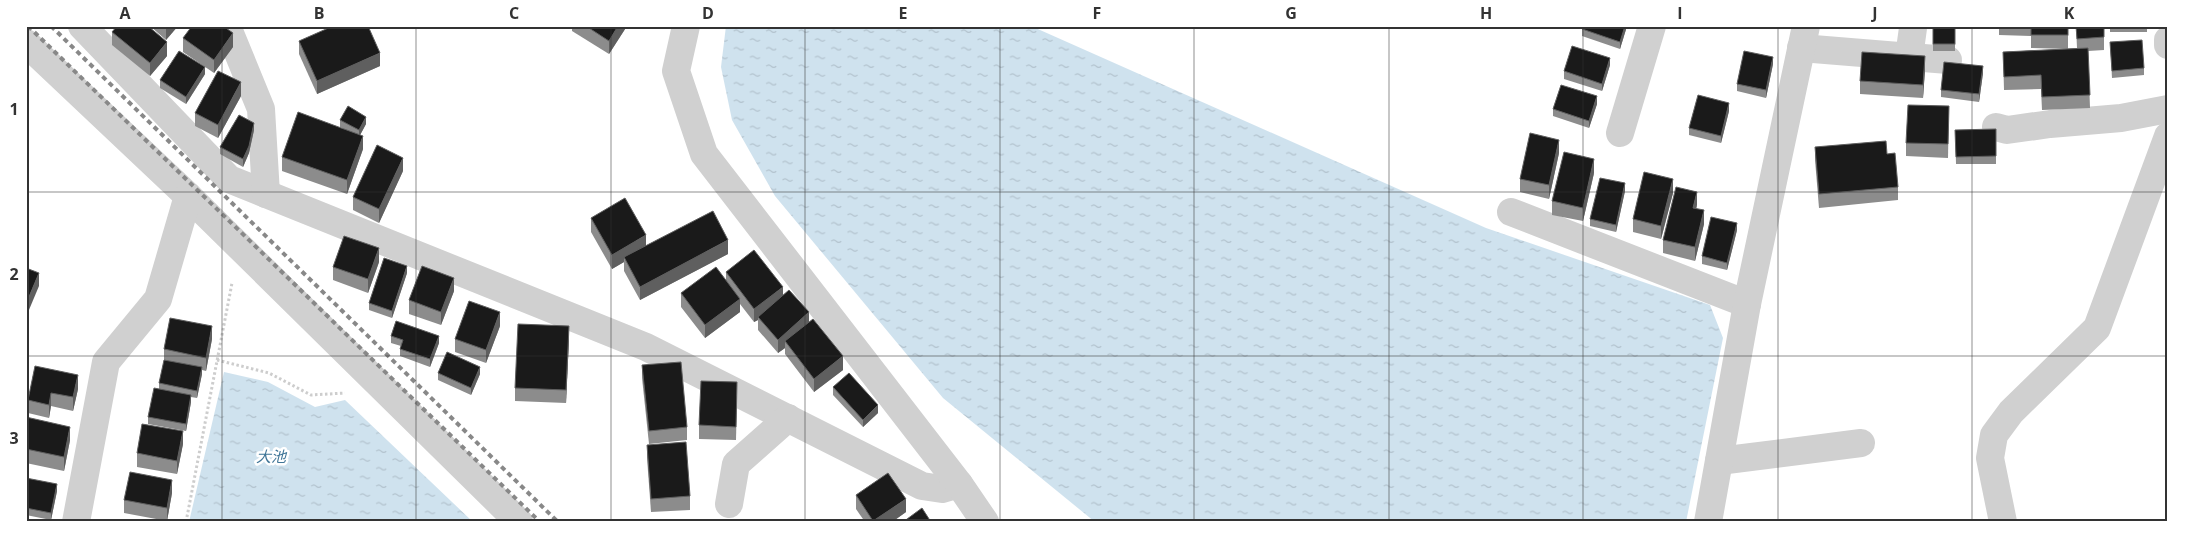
<svg xmlns="http://www.w3.org/2000/svg" width="2194" height="548" font-family="'Open Sans','Noto Sans JP',sans-serif">
<defs>
<pattern id="water-ripples" width="26" height="14" patternUnits="userSpaceOnUse" patternTransform="scale(1.25)"><rect width="26" height="14" fill="#cfe2ee"/><path d="M2 4q2-2 4 0t4 0M15 11q2-2 4 0t4 0" fill="none" stroke="#b2c2cd"/></pattern>
</defs>
<rect width="100%" height="100%" fill="#fff"/>
<g fill="url(#water-ripples)">
<path d="M726 26H1031L1486 228 1710 305 1723 338 1686 522H1095L943 398 775 196 732 120 721 67Z"/>
<path d="M224 372 268 382 315 407 345 400 473 522H189Z"/>
</g>
<g fill="none" stroke-linecap="round" stroke-linejoin="round">
<g stroke="#cdcdcd" stroke-width="3" stroke-dasharray="2.5 2.5" stroke-linecap="butt">
<path d="M217 360 269 373 311 395 345 393"/>
<path d="M186 522 232 283"/>
</g>
<g stroke="#d0d0d0" stroke-width="28">
<path d="M82 26 229 179 646 347 922 486 942 489 959 484"/>
<path d="M227 26 261 109 266 194"/>
<path d="M686 26 676 71 704 154 959 484 985 522"/>
<path d="M2168 40V45"/>
<path d="M26 43 188 196 519 522"/>
<path d="M1801 48 1948 60"/>
<path d="M1909 57 1913 28"/>
<path d="M1996 127 2007 130 2050 124 2121 118 2168 109"/>
<path d="M1620 133 1652 26"/>
<path d="M1511 212 1747 304"/>
<path d="M1719 461 1861 443"/>
<path d="M729 504 736 464 788 418"/>
<path d="M76 522 106 362 158 299 188 196"/>
<path d="M1708 522 1747 304 1806 26"/>
<path d="M2003 522 1990 458 1994 435 2011 412 2097 328 2168 136"/>
</g>
<g stroke="#888" stroke-width="4" stroke-dasharray="5 4" stroke-linecap="butt">
<path d="M28 26 540 522"/>
<path d="M51 26 558 522"/>
</g>
</g>
<g fill="#8c8c8c">
<path d="M150 26H178L166 40Z"/>
<path d="M572 26H627L609 54 572 31Z"/>
<path d="M1627 26 1620 49 1582 36V29Z"/>
<rect x="1933" y="26" width="22" height="25"/>
<path d="M1999 26H2068V49L2031 48V36L1999 35Z"/>
<path d="M2076 26H2104V50L2088 51 2090 108 2042 110 2041 89 2004 90 2003 52 2077 48Z"/>
<rect x="2110" y="26" width="37" height="6"/>
<path d="M112 32 167 56 150 76 112 45Z"/>
<path d="M183 38 233 47 214 73 183 52Z"/>
<path d="M299 41 380 66 317 94 299 54Z"/>
<path d="M2110 42 2144 68V75L2112 78Z"/>
<path d="M1773 64 1766 98 1737 91V84Z"/>
<path d="M1610 65 1602 91 1564 79V71Z"/>
<path d="M1925 70 1923 98 1860 94V81Z"/>
<path d="M1983 73 1979 102 1941 97V90Z"/>
<path d="M205 74 186 104 160 88V80Z"/>
<path d="M241 96 218 138 195 126V113Z"/>
<path d="M1597 104 1589 128 1553 116V109Z"/>
<path d="M1949 106 1948 158 1906 156V143Z"/>
<path d="M1729 111 1721 143 1689 135V128Z"/>
<path d="M340 120 366 124 360 135 363 149 347 194 282 171V157L344 129 340 127Z"/>
<path d="M254 130 249 153 243 167 220 154V147Z"/>
<path d="M1955 130 1996 156V164H1956Z"/>
<path d="M1815 147 1887 154 1898 187V200L1819 208 1815 160Z"/>
<path d="M1559 153 1549 199 1520 192V179Z"/>
<path d="M403 171 379 223 353 210V197Z"/>
<path d="M1594 173 1583 221 1552 215V201Z"/>
<path d="M1625 191 1616 232 1590 226V219Z"/>
<path d="M1673 193 1661 239 1633 232V219Z"/>
<path d="M1697 205 1696 209 1704 224 1695 261 1663 253V240Z"/>
<path d="M591 218 646 246 728 254 640 300 624 271V262L612 269 591 232Z"/>
<path d="M1737 230 1727 270 1702 264V256Z"/>
<path d="M379 262 368 293 333 280V267Z"/>
<path d="M726 272 783 295 809 322 843 370 814 392 785 354V348L778 353 758 330V320L754 322 740 304V312L705 338 681 307V293L726 280Z"/>
<path d="M407 273 392 318 369 310V303Z"/>
<path d="M454 291 441 325 409 314V300Z"/>
<path d="M500 326 486 363 455 352V339Z"/>
<path d="M391 336 439 343 430 367 400 356V349L401 346 391 343Z"/>
<path d="M212 339 206 371 202 370V374L197 398 191 397V402L186 431 148 424V417L159 389V383L164 361V349Z"/>
<path d="M569 339 566 403 515 401V388Z"/>
<path d="M642 365 687 427V440L649 444 642 378Z"/>
<path d="M35 366 78 389 73 411 51 406 49 418 28 413V400Z"/>
<path d="M438 373 480 374 471 395 438 380Z"/>
<path d="M833 387 878 413 863 427 833 395Z"/>
<path d="M737 396 736 440 699 439V425Z"/>
<path d="M26 417 70 440 64 471 26 463Z"/>
<path d="M183 444 177 474 137 467V453Z"/>
<path d="M647 445 690 496V510L651 512 647 458Z"/>
<path d="M26 478 57 491 51 520 26 515Z"/>
<path d="M172 493 167 521 124 513V500Z"/>
<path d="M856 495 906 512 892 522H865L856 509Z"/>
</g>
<g fill="#5f5f5f">
<path d="M167 26H178L166 40V27Z"/>
<path d="M618 26H627L609 54V41Z"/>
<path d="M1625 26H1627L1620 49V42Z"/>
<path d="M233 33V47L214 73V60Z"/>
<path d="M167 42V56L150 76V63Z"/>
<path d="M380 53V66L317 94V81Z"/>
<path d="M1925 56V70L1923 98V85Z"/>
<path d="M1773 57V64L1766 98V90Z"/>
<path d="M1610 58V65L1602 91V84Z"/>
<path d="M1983 66V73L1979 102V94Z"/>
<path d="M205 67V74L186 104V97Z"/>
<path d="M241 82V96L218 138V125Z"/>
<path d="M1597 96V104L1589 128V121Z"/>
<path d="M1729 103V111L1721 143V136Z"/>
<path d="M366 117V124L359 137V130Z"/>
<path d="M254 123V130L249 153 243 167V159Z"/>
<path d="M363 136V149L347 194V180Z"/>
<path d="M1559 140V153L1549 199V185Z"/>
<path d="M403 158V171L379 223V209Z"/>
<path d="M1594 159V173L1583 221V208Z"/>
<path d="M1673 179V193L1661 239V226Z"/>
<path d="M1625 183V191L1616 232V225Z"/>
<path d="M1697 192V205L1693 221V208Z"/>
<path d="M1704 210V224L1695 261V247Z"/>
<path d="M1737 223V230L1727 270V263Z"/>
<path d="M646 235V249L624 257V262L612 269V255Z"/>
<path d="M728 240V254L640 300V287Z"/>
<path d="M379 248V262L368 293V279Z"/>
<path d="M407 266V273L392 318V311Z"/>
<path d="M39 273V286L26 317V304Z"/>
<path d="M454 278V291L441 325V312Z"/>
<path d="M783 287V300L758 317V320L754 322V309Z"/>
<path d="M740 299V312L705 338V325Z"/>
<path d="M500 312V326L486 363V350Z"/>
<path d="M809 312V326L785 341V348L778 353V340Z"/>
<path d="M212 326V339L206 371V358Z"/>
<path d="M569 326V339L566 403V390Z"/>
<path d="M439 336V343L430 367V359Z"/>
<path d="M843 356V370L814 392V379Z"/>
<path d="M202 367V374L197 398V391Z"/>
<path d="M480 367V374L471 395V388Z"/>
<path d="M78 375V389L73 411V397Z"/>
<path d="M51 393V406L49 418V405Z"/>
<path d="M191 395V402L186 431V424Z"/>
<path d="M878 405V413L863 427V420Z"/>
<path d="M70 427V440L64 471V457Z"/>
<path d="M183 431V444L177 474V461Z"/>
<path d="M172 480V493L167 521V508Z"/>
<path d="M57 484V491L51 520V513Z"/>
<path d="M906 499V512L892 522H873V521Z"/>
</g>
<g fill="#1a1a1a" stroke="#5f5f5f">
<path d="M117 26H148L167 42 150 63 112 32Z"/>
<path d="M192 26H223L233 33 214 60 183 38Z"/>
<path d="M333 26H368L380 53 317 81 299 41Z"/>
<path d="M586 26H618L609 41Z"/>
<path d="M1583 26H1625L1620 42 1582 29Z"/>
<rect x="1933" y="26" width="22" height="18"/>
<rect x="2031" y="26" width="37" height="9"/>
<path d="M2076 26H2104V37L2077 39Z"/>
<path d="M2142 40 2144 68 2112 71 2110 42Z"/>
<path d="M1572 46 1610 58 1602 84 1564 71Z"/>
<path d="M2088 48 2090 95 2042 97 2041 75 2004 77 2003 52Z"/>
<path d="M179 51 205 67 186 97 160 80Z"/>
<path d="M1744 51 1773 57 1766 90 1737 84Z"/>
<path d="M1862 52 1925 56 1923 85 1860 81Z"/>
<path d="M1944 62 1983 66 1979 94 1941 90Z"/>
<path d="M218 71 241 82 218 125 195 113Z"/>
<path d="M1561 85 1597 96 1589 121 1553 109Z"/>
<path d="M1698 95 1729 103 1721 136 1689 128Z"/>
<path d="M1908 105 1949 106 1948 144 1906 143Z"/>
<path d="M348 106 366 117 359 130 340 120Z"/>
<path d="M298 112 363 136 347 180 282 157Z"/>
<path d="M239 115 254 123 249 146 243 159 220 147Z"/>
<path d="M1996 129V156L1956 157 1955 130Z"/>
<path d="M1530 133 1559 140 1549 185 1520 179Z"/>
<path d="M1886 141 1887 154 1895 153 1898 187 1819 194 1815 147Z"/>
<path d="M377 145 403 158 379 209 353 197Z"/>
<path d="M1564 152 1594 159 1583 208 1552 201Z"/>
<path d="M1644 172 1673 179 1661 226 1633 219Z"/>
<path d="M1600 178 1625 183 1616 225 1590 219Z"/>
<path d="M1676 187 1697 192 1693 208 1704 210 1695 247 1663 240Z"/>
<path d="M625 198 646 235 612 255 591 218Z"/>
<path d="M713 211 728 240 640 287 624 257Z"/>
<path d="M1711 217 1737 223 1727 263 1702 256Z"/>
<path d="M344 236 379 248 368 279 333 267Z"/>
<path d="M754 250 783 287 754 309 726 272Z"/>
<path d="M384 258 407 266 392 311 369 303Z"/>
<path d="M422 266 454 278 441 312 409 300Z"/>
<path d="M716 267 740 299 705 325 681 293Z"/>
<path d="M26 268 39 273 26 304Z"/>
<path d="M789 290 809 312 778 340 758 317Z"/>
<path d="M469 301 500 312 486 350 455 339Z"/>
<path d="M170 318 212 326 206 358 164 349Z"/>
<path d="M813 319 843 356 814 379 785 341Z"/>
<path d="M396 321 439 336 430 359 400 349 403 340 391 336Z"/>
<path d="M518 324 569 326 566 390 515 388Z"/>
<path d="M447 352 480 367 471 388 438 373Z"/>
<path d="M164 360 202 367 197 391 159 383Z"/>
<path d="M681 362 687 427 649 431 642 365Z"/>
<path d="M35 366 78 375 73 397 51 393 49 405 28 400Z"/>
<path d="M849 373 878 405 863 420 833 387Z"/>
<path d="M701 381 737 382 736 427 699 425Z"/>
<path d="M154 388 191 395 186 424 148 417Z"/>
<path d="M26 417 70 427 64 457 26 449Z"/>
<path d="M142 424 183 431 177 461 137 453Z"/>
<path d="M686 442 690 496 651 499 647 445Z"/>
<path d="M130 472 172 480 167 508 124 500Z"/>
<path d="M888 473 906 499 873 521 856 495Z"/>
<path d="M26 478 57 484 51 513 26 508Z"/>
<path d="M922 508 931 522H903Z"/>
</g>
<path fill="none" stroke="#333" stroke-width="1" stroke-opacity="0.55" d="M222 26V522M416 26V522M611 26V522M805 26V522M1000 26V522M1194 26V522M1389 26V522M1583 26V522M1778 26V522M1972 26V522M26 192H2168M26 356H2168"/>
<g text-anchor="middle" dominant-baseline="central" stroke-width="5" stroke-linejoin="round" paint-order="stroke">
<g font-size="15" font-style="italic" fill="#3f7597" stroke="#fff">
<text x="271" y="456">大池</text>
</g>
</g>
<rect width="2194" height="548" fill="none" stroke="#ffffff" stroke-width="55"/>
<rect x="28" y="28" width="2138" height="492" fill="none" stroke="#333" stroke-width="2"/>
<g font-size="16" text-anchor="middle" font-weight="bold" fill="#333">
<text x="125" y="19">A</text>
<text x="319" y="19">B</text>
<text x="514" y="19">C</text>
<text x="708" y="19">D</text>
<text x="903" y="19">E</text>
<text x="1097" y="19">F</text>
<text x="1291" y="19">G</text>
<text x="1486" y="19">H</text>
<text x="1680" y="19">I</text>
<text x="1875" y="19">J</text>
<text x="2069" y="19">K</text>
<text x="14" y="115">1</text>
<text x="14" y="280">2</text>
<text x="14" y="444">3</text>
</g>
</svg>
